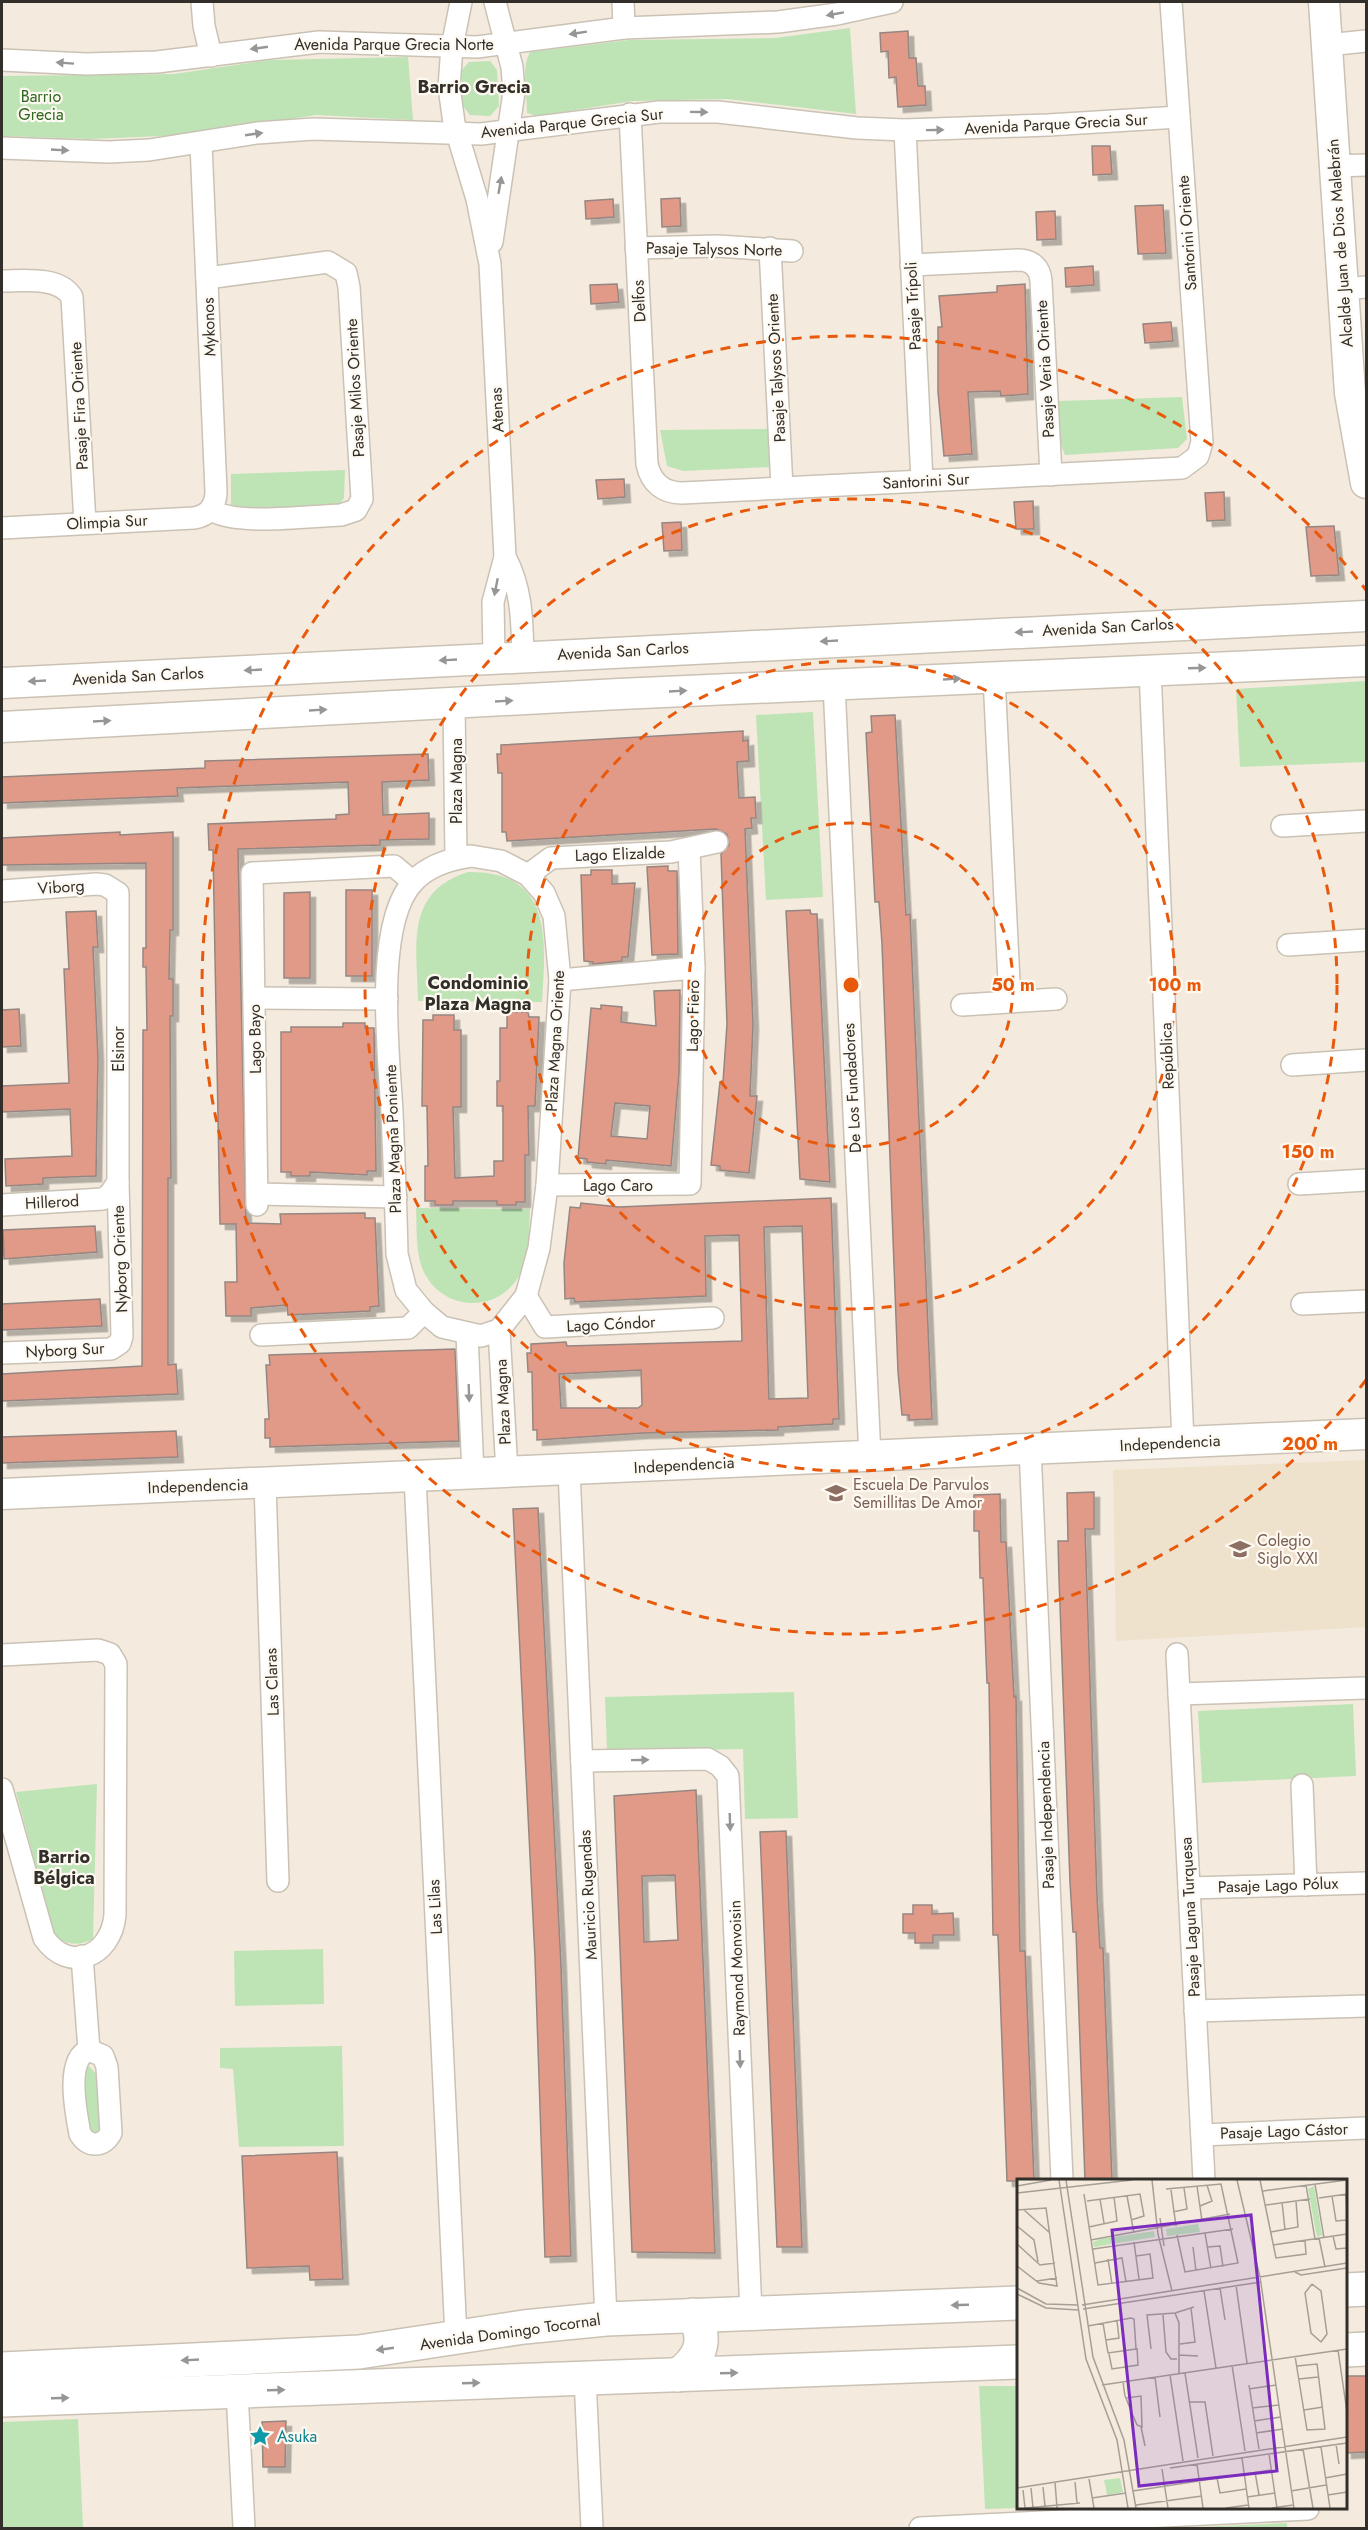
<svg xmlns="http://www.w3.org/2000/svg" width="1368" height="2530" font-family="Jost,sans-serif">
<defs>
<filter id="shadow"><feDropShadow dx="5.5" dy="5.5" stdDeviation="0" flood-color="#0004"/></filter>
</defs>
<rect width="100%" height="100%" fill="#f4ebde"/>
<path fill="#eee2cd" d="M1366 1460V1627L1116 1641 1113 1470Z"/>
<g fill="#bee4b6">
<path d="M850 28 856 114 727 99 632 101 538 116 527 113C527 93 521 69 530 52L629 40 775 38Z"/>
<path d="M408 57 413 120 316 115 186 135 90 139 2 136V76L174 74 269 60Z"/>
<path d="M490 61 497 70 499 106 490 116 470 115 462 105V70L469 62Z"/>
<path d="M1182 397 1187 439 1178 448 1065 455 1060 442 1059 401Z"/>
<path d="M770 429 772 467 683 471 667 466 660 430Z"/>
<path d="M345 470 344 498 338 506 233 511 231 505V474Z"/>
<path d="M1366 681V762L1240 767 1236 689Z"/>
<path d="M813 712 823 897 766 900 756 715Z"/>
<path d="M468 872C553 871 546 938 542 1002L418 1001C417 946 404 892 468 872Z"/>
<path d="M416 1208 530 1209C529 1229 530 1251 522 1269 506 1311 449 1315 426 1276 415 1258 417 1229 416 1208Z"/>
<path d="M794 1692 798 1818 745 1819 743 1749 607 1752 605 1697Z"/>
<path d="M1353 1704 1356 1776 1202 1783 1198 1711Z"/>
<path d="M97 1784 93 1939C79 1946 69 1945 55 1937L16 1792Z"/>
<path d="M323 1949 324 2004 235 2006 234 1951Z"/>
<path d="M342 2046 344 2146 239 2147 233 2069 220 2068V2048Z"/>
<path d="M87 2064 99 2077 101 2121 97 2136 85 2126 81 2080Z"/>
<path d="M979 2386H1018V2508H1022L985 2509Z"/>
<path d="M78 2419 83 2528H2V2422Z"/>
<path d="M1287 2523V2528H1176Z"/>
</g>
<g fill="#e19a87" stroke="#968682" stroke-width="1.5" fill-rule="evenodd" filter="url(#shadow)">
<path d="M908 31 909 58H916L918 86H925L926 105 898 107 896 77 889 78 888 51 881 52 880 33Z"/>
<path d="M1092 146H1110L1112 174 1093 175Z"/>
<path d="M680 198 681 226 662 227 661 199Z"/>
<path d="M613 199 614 217 586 219 585 201Z"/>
<path d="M1163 205 1166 253 1138 254 1135 206Z"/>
<path d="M1055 211 1056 239 1037 240 1036 212Z"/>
<path d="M1093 266 1094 285 1066 287 1065 268Z"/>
<path d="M617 284 619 302 591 304 590 285Z"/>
<path d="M1025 284 1028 394 1001 396 1000 391 968 392 972 454 944 456 938 392V327H942L939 296 997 292V286Z"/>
<path d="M1171 322 1173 341 1145 343 1143 324Z"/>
<path d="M624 479 625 497 598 499 596 480Z"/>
<path d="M1224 492 1225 520 1207 521 1205 493Z"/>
<path d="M1033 501 1034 529H1016L1014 502Z"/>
<path d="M681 522 682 550 664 551 662 523Z"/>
<path d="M1334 526 1339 575 1311 576 1306 527Z"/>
<path d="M895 715 906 915 910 914 932 1419 909 1420V1415H902L898 1372 882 944 879 902H875L866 733 872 732 871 716Z"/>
<path d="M743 731V741L748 740 749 761 737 762 739 798 755 797 756 818H751L752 828 745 829 753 1024 750 1096H757L749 1173 720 1170V1166L711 1165 720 1082H723L727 1024 721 854 729 845 727 834 716 829 507 841 506 832H502V773H498L497 754H501V745Z"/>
<path d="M428 754 429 780 382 782 383 815 429 813V839L380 840V845L238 849 246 1223 281 1224 280 1214 365 1213V1218H375L379 1306 370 1307V1311L288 1315 287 1305 251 1308V1316H226L225 1282H237L236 1224H220L213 850H209L208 824 336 819V815L349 814 348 782 177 788 178 796 2 803V777L205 768V761Z"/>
<path d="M120 832V835L173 832V930H170L169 979H173V1016H170L171 1178H168V1365L176 1364 178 1394 2 1401V1374L142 1366 143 1030H147L146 967H143V948H146V863L2 865V838Z"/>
<path d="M668 866V871H677L678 954 652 955 647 867Z"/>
<path d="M591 870H612V884L635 883 628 957H622V961L593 964V962L584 961 581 875H591Z"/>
<rect x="346" y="890" width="26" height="86"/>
<path d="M310 892V978H284V893Z"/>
<path d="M810 910 811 914H817L830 1182 800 1179 786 911Z"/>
<path d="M96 911 98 947H93L98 1057 96 1176 43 1178V1184L6 1186 5 1159 72 1156 70 1109 2 1112V1086L69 1083 64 969H69L66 912Z"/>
<path d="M680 990 679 1073 671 1166 606 1160V1164L587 1162V1159L578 1158 591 1008 601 1009V1005L622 1007 621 1022 656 1026 654 991ZM615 1103 650 1106 647 1139 611 1136Z"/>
<path d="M19 1009 21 1046 2 1047V1010Z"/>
<path d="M507 1012H528L529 1017H539L535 1106H528L529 1155H525V1202H516V1205H497V1201H453V1205H435V1201H425V1166H428L427 1106H422L423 1020H433V1015H454V1030H461V1107H453L455 1178 494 1176V1161H503V1106H497V1081H500V1028H507Z"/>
<path d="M343 1023H365V1028H374L376 1171H367V1175L310 1172V1176H291V1172H281V1032H291V1027H343Z"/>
<path d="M831 1198 839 1419H833V1424L778 1427V1430L643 1433 537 1440V1430H533L532 1372H528L527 1353H531V1344L566 1342 567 1346 742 1341 739 1235 705 1236 706 1296 575 1302 574 1298 565 1299 564 1263 570 1207 580 1208 581 1203 619 1207ZM802 1226 808 1398 769 1399 764 1227ZM641 1370 642 1405 638 1408H561L559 1374Z"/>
<path d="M95 1226 97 1252 4 1259 3 1230Z"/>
<path d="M100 1299 102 1326 2 1330V1304Z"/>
<path d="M455 1349 459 1441 270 1447V1438H265V1419H269L266 1365H270L269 1355Z"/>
<path d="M176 1431 178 1457 2 1463V1437Z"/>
<path d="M1094 1492V1529H1085L1097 1896 1100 1948H1103L1112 2181H1085L1076 1932H1073L1070 1882 1059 1578 1058 1541H1068L1067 1493Z"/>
<path d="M1000 1494 1001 1542H1006L1014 1697 1016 1696 1020 1951H1025L1034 2181H1007L998 1935H993L989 1683H987L983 1578H980L979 1531H974V1495Z"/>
<path d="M538 1508 561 1966 571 2256 545 2257 535 1958 513 1509Z"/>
<path d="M696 1790 715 2253 632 2252 614 1796ZM675 1875 678 1940 644 1942 642 1876Z"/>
<path d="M786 1831 802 2247H777L760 1832Z"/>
<path d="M913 1905H932V1914L953 1913 954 1935H933V1943H915V1933H903V1914H913Z"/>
<path d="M337 2152 343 2279 310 2280 309 2266 247 2268 242 2156Z"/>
<path d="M1346 2376H1366V2452L1346 2453Z"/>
<path d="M286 2421 285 2467H263L262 2422Z"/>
</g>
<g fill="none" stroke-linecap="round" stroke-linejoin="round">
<defs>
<g id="street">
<path d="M202 2 204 26 211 56"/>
<path d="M461 2 452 47 449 87 454 123 477 199 490 264 505 557 493 602 494 657"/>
<path d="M623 2 624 28"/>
<path d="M1327 45 1366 41"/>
<path d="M2 60 86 64 157 62 319 42 477 47 624 28 778 22 837 14 892 2"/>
<path d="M630 114 647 464C651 483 663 493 682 493L1182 468 1198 456 1202 442 1171 2"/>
<path d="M905 130 922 481"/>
<path d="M2 148 109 152 149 150 257 133 313 129 481 134 659 112H718L857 128 905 130 1048 125 1179 117"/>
<path d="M1335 166 1366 165"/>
<path d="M492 242 514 92 512 67 495 2"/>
<path d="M636 248 718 246 792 251"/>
<path d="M770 248 782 488"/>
<path d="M911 265 1019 260C1032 260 1040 268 1041 281L1051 475"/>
<path d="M207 278 328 262 346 273 349 287 362 499 356 510 341 515C309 516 236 526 211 510"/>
<path d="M2 281C24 281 59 276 72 297L85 523"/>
<path d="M1342 289 1366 287"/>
<path d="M2 528 194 518C208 516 216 506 216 491L201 144"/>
<path d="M505 557C522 588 522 621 523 656"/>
<path d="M1150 670 1183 1442"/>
<path d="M994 677 1010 1002"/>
<path d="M834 684 870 1457"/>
<path d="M454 703 456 858"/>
<path d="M1282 826 1366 821"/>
<path d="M471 856 501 861 528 875 544 893 554 916 560 980 547 1185 539 1248 526 1296 499 1330 481 1336 442 1327 424 1312 406 1290 397 1254C396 1206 394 1159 392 1112 389 1056 373 923 414 881 429 865 450 859 471 856Z"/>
<path d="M528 875 551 858 671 852 717 842"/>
<path d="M2 891 96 884 105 885 118 893V1182L110 1194 103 1199 2 1205"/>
<path d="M1288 945 1366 940"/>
<path d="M560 980 694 968"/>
<path d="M254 998 387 999"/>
<path d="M962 1005 1056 999"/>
<path d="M1292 1065 1366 1060"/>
<path d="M1299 1184 1366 1180"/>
<path d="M547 1185 690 1184 694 968 689 849"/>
<path d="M257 1194 396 1197"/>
<path d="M257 1205 252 873 394 866 413 882"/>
<path d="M526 1296 545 1327 713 1318"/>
<path d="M1302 1304 1366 1301"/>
<path d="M499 1330 507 1473"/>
<path d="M467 1334 473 1474"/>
<path d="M261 1335 408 1328 424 1312"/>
<path d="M2 1353 111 1349 120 1343 122 1336 118 1182"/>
<path d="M1030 1449 1062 2180"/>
<path d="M569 1470 606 2319"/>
<path d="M415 1477 456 2337"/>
<path d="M265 1483 278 1881"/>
<path d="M1177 1654 1204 2180"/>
<path d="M2 1655 98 1650 110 1654 116 1664 115 1915C111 1957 69 1974 44 1938L2 1789"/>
<path d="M1179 1694 1366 1688"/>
<path d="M582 1761 708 1759 720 1766 728 1776 751 2313"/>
<path d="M1302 1785 1306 1885"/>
<path d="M1189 1888 1366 1883"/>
<path d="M82 1956 89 2050"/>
<path d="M1195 2011 1366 2006"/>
<path d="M89 2050 103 2056 107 2067 111 2133C103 2147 89 2148 80 2134 76 2113 65 2059 89 2050Z"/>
<path d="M1202 2135 1366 2128"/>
<path d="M585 2378 592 2528"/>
<path d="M237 2391 244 2528"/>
<path d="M920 2528 1308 2509"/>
</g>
<g id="secondary">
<path d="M1324 2 1350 393 1366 483"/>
<path d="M2 683 1366 616"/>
<path d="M2 727 619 694 1366 661"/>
<path d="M2 1494 1366 1434"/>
</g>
<g id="primary">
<path d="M1346 2290 1366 2289"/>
<path d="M1346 2350 1366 2349"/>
<path d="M2 2369 359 2352 524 2327 606 2319 1018 2303"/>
<path d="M678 2375C700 2359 709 2340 693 2315"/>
<path d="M2 2400 1018 2362"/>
</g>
</defs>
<use href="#street" stroke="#cac2b4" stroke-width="24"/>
<use href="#secondary" stroke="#cac2b4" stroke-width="33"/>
<use href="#primary" stroke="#cac2b4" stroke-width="36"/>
<use href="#street" stroke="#fff" stroke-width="21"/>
<use href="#secondary" stroke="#fff" stroke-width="30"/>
<use href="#primary" stroke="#fff" stroke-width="33"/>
</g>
<defs><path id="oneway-solid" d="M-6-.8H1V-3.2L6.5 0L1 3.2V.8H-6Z" transform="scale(1.5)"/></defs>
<g fill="#989694">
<use href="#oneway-solid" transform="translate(835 14) rotate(170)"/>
<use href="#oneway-solid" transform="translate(578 33) rotate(171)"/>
<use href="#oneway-solid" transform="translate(259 48) rotate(172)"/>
<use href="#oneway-solid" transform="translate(65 63) rotate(-176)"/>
<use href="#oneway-solid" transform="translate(699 112) rotate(1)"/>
<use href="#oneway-solid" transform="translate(935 130) rotate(-1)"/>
<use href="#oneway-solid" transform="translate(254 134) rotate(-8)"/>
<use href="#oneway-solid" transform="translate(60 150) rotate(3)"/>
<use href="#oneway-solid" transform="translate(500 185) rotate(-80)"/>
<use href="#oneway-solid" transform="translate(496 587) rotate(101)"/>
<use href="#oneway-solid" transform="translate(1024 632) rotate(177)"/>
<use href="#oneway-solid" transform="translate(829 641) rotate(177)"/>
<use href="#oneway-solid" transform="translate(448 660) rotate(177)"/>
<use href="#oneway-solid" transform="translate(1197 668) rotate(-2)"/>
<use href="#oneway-solid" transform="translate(253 670) rotate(177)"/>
<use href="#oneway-solid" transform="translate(952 679) rotate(-3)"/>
<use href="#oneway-solid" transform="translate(37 681) rotate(177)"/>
<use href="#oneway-solid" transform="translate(678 691) rotate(-3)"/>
<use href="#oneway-solid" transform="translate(504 701) rotate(-3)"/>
<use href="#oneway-solid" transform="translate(318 710) rotate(-3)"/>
<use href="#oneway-solid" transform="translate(102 721) rotate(-3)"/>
<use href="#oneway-solid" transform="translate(469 1393) rotate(88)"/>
<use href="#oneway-solid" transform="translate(640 1760) rotate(-1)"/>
<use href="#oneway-solid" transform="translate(730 1822) rotate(88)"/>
<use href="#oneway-solid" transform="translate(740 2059) rotate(88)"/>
<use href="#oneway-solid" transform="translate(960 2305) rotate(178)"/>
<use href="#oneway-solid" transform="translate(385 2349) rotate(172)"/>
<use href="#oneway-solid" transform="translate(190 2360) rotate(177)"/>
<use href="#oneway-solid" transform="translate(729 2373) rotate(-2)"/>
<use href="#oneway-solid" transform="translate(471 2383) rotate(-2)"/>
<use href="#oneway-solid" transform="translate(276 2390) rotate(-2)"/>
<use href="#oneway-solid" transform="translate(60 2398) rotate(-2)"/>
</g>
<g fill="none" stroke="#e8590c" stroke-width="3" stroke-dasharray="10 8">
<circle cx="851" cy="985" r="162"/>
<circle cx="851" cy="985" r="324"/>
<circle cx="851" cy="985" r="486"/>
<path d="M1366 1380A649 649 0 1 1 1366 590"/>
</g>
<defs>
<symbol id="school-bare" viewBox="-9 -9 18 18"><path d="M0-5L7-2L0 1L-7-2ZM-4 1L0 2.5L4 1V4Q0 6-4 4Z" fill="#8d6e63" stroke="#fef9f1" stroke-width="2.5" paint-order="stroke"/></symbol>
<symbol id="sight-bare" viewBox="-9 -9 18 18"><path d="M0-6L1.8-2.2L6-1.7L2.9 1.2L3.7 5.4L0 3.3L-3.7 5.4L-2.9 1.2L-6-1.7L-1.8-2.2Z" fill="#0f9aa8" stroke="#fef9f1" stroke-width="2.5" paint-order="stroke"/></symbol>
</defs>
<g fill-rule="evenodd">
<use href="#school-bare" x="821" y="1478" width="30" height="30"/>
<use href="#school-bare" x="1225" y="1534" width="30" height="30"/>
<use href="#sight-bare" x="245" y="2421" width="30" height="30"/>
</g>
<g text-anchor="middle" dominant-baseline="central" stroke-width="4.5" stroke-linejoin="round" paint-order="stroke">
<g font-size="16" fill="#322e29" stroke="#fef9f1">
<text x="394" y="44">Avenida Parque Grecia Norte</text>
<text transform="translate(572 123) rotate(-6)">Avenida Parque Grecia Sur</text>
<text transform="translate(1056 124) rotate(-3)">Avenida Parque Grecia Sur</text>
<text transform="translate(1187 233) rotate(-94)">Santorini Oriente</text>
<text transform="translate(1340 243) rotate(-94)">Alcalde Juan de Dios Malebrán</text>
<text transform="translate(714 249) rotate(1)">Pasaje Talysos Norte</text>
<text transform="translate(639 301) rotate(-93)">Delfos</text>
<text transform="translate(913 306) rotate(-93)">Pasaje Trípoli</text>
<text transform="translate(209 327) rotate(-92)">Mykonos</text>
<text transform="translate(776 368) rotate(-93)">Pasaje Talysos Oriente</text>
<text transform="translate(1045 369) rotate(-93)">Pasaje Veria Oriente</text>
<text transform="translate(355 388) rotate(-93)">Pasaje Milos Oriente</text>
<text transform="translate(79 406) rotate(-93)">Pasaje Fira Oriente</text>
<text transform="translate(497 410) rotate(-93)">Atenas</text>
<text transform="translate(926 481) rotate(-3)">Santorini Sur</text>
<text transform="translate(107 522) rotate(-3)">Olimpia Sur</text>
<text transform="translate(1108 627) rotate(-3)">Avenida San Carlos</text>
<text transform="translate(623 651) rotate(-3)">Avenida San Carlos</text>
<text transform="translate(138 676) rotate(-3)">Avenida San Carlos</text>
<text transform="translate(456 781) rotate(-90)">Plaza Magna</text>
<text transform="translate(620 854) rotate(-2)">Lago Elizalde</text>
<text transform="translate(61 887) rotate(-4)">Viborg</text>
<text transform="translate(693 1016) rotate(-89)">Lago Fiero</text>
<text transform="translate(255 1039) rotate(-91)">Lago Bayo</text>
<text transform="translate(555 1041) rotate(-87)">Plaza Magna Oriente</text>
<text transform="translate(118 1049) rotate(-90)">Elsinor</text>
<text transform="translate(1167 1056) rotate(-92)">República</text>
<text transform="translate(852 1088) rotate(-93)">De Los Fundadores</text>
<text transform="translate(393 1139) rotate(-92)">Plaza Magna Poniente</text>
<text x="618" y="1185">Lago Caro</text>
<text transform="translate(52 1202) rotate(-3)">Hillerod</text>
<text transform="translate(120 1259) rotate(-92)">Nyborg Oriente</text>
<text transform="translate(611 1324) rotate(-3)">Lago Cóndor</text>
<text transform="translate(65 1350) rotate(-3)">Nyborg Sur</text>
<text transform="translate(503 1402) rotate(-93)">Plaza Magna</text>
<text transform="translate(1170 1443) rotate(-3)">Independencia</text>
<text transform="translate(684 1465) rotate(-3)">Independencia</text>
<text transform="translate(198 1486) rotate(-2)">Independencia</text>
<text transform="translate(272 1682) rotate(-92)">Las Claras</text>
<text transform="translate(1046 1815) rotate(-92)">Pasaje Independencia</text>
<text transform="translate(1278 1885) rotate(-2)">Pasaje Lago Pólux</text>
<text transform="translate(588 1895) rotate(-93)">Mauricio Rugendas</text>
<text transform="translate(435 1907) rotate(-93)">Las Lilas</text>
<text transform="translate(1190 1917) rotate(-93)">Pasaje Laguna Turquesa</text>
<text transform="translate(737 1968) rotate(-92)">Raymond Monvoisin</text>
<text transform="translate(1284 2131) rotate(-2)">Pasaje Lago Cástor</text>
<text transform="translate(510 2332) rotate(-8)">Avenida Domingo Tocornal</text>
</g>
<g font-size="16" fill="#2c661e" stroke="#fef9f1">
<text x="41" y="96">Barrio<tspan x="41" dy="18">Grecia</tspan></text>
</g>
<g font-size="16" fill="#785e54" stroke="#fef9f1" text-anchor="start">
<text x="853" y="1484">Escuela De Parvulos<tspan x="853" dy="18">Semillitas De Amor</tspan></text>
<text x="1257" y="1540">Colegio<tspan x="1257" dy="18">Siglo XXI</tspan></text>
</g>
<g font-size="16" fill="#0d838f" stroke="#fef9f1" text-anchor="start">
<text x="277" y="2436">Asuka</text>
</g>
<g font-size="18" font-weight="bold" fill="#322e29" stroke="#fef9f1">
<text x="474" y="87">Barrio Grecia</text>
<text x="478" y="983">Condominio<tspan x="478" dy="21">Plaza Magna</tspan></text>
<text x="64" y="1857">Barrio<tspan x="64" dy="21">Bélgica</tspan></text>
</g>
</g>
<g transform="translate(1017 2179)">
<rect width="330" height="330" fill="#f4ebde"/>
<path d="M297 7 305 56 300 58 291 10ZM181 45 183 53 150 57 149 50ZM137 52 138 58 77 68 76 63 84 60ZM103 299 106 313 90 316 87 301Z" fill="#bee4b6"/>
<path fill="none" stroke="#a69f96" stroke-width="1.5" d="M42 1 69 180 100 261 111 329M49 1 76 178 107 261 119 329M135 1 141 55 155 112M220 1 243 98 277 329M243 1 259 79 289 75 288 61M298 5 307 59M289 6 298 60M0 7 34 1M180 7 185 42M149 10 204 5 221 84 168 93 160 56M154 11 159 47M246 12 330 1M0 14 115 1M67 15 81 106 136 99 133 75 119 77M329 15 330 33M110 17 117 54M315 17 319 42 330 41M302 19 330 15M83 20 87 44M70 22 123 15 127 37 114 41M265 23 268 51M249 26 293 20M183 27 195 22 190 6M0 31 29 29 40 107 22 104 0 87M7 31 33 54M156 33 170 30 167 9M143 39 147 67M0 47 17 61 21 83M72 48 100 42 97 18M254 53 281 48 279 22M188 54 194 90M316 57 319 70 330 69M302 59 308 88M74 61 213 35M117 63 122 100M0 65 23 86 38 84M256 66 330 55M176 68 179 92M190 68 203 67 206 88M76 70 216 50M91 80 95 105M78 84 105 79 109 103M278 93 284 96 330 89M20 102 40 99M295 105 288 114 294 154 304 163M295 105 304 112 310 155 304 163M219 106 230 184M0 109 29 125 61 126M203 109 208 141M187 112 199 189M0 115 29 129 61 131M65 126 330 84M66 130 244 103M158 134 177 128M146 136 149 173 154 180H160M71 147 114 139 117 140 119 170 91 174 86 144M89 161 102 159 100 142M163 165 178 163 174 129M134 170 130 136 158 134 162 144V194M321 171 330 233M92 175 95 190 121 186 120 169M162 176 181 177M278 177 290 251 308 250 300 185 280 187M215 186 228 272M168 194 181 279M153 196 166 282M138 198 143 238M282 200 301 198M106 203 108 217 109 219 114 232 120 246 125 248 124 217 109 219M85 206 330 170M232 206 242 270M232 210 259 206M173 223H188L196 277M235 229 262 226M287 231 306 228M237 242 264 238M124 248 128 267 126 257M239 254 266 250M319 265 322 285M304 268 313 329M286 270 296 329M252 275 260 329M225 279 232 329M180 285 186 329M153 289 330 264M145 290 151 329M238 293 242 316M200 299 203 314 229 310M308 299 330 295M72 300 77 329M38 303 40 329M58 303 60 324M26 308 28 327M0 309 330 258M14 309 16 329M6 311 8 329M116 312 254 291M274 312 309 306M311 316 330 313M230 318 258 314M75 319 109 314M119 326 185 317M9 329 63 324M209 329 231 326M255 329 276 326"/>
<path fill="#7b2cbf" fill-opacity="0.15" stroke="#7b2cbf" stroke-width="3" d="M234 36 260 292 122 307 95 51Z"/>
<rect width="330" height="330" fill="none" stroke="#322e29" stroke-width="3"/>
</g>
<circle cx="851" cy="985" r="9" fill="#e8590c" stroke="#fef9f1" stroke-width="3"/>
<g font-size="18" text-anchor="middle" font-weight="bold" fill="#e8590c" stroke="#fef9f1" stroke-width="4.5" stroke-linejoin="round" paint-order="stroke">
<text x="1013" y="991">50 m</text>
<text x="1175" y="991">100 m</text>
<text x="1308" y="1158">150 m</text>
<text x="1310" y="1450">200 m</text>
</g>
<rect width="1368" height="2530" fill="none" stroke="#322e29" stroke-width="6"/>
</svg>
